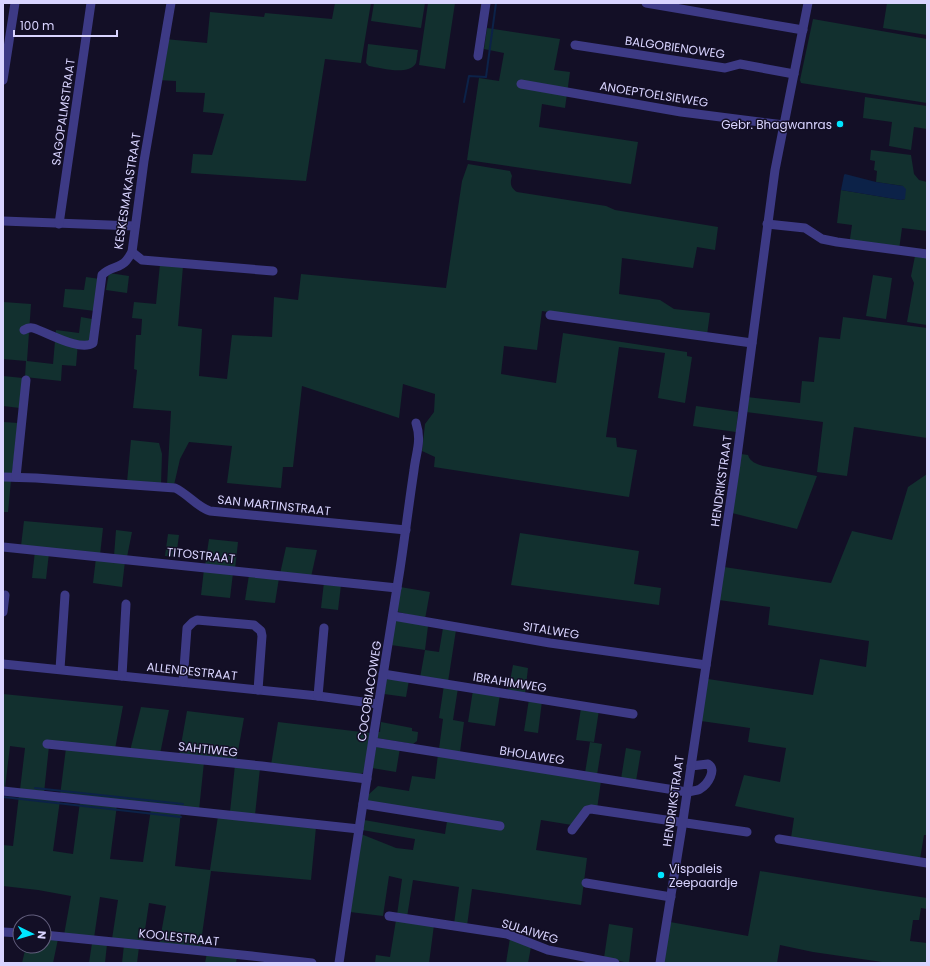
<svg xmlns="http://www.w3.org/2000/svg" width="930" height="966" font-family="Poppins,sans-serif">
<rect width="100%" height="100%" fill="#130f26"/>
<g fill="#12302f">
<path d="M335 3H371L361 63 325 59 306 181 191 173 193 154 212 155 224 114 203 112 205 93 176 92V81L158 80 165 39 207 43 210 12 264 17 265 13 332 19Z"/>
<path d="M374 3H425L421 28 371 21Z"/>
<path d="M428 3H455L445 69 419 65Z"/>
<path d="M887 3H927V35L883 28Z"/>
<path d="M813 19 927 39V103L801 83 800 80Z"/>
<path d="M487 28 560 39 554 70 570 72 565 108 542 104 539 127 638 142 631 184 467 160 479 78 499 81 504 53 484 49Z"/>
<path d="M368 44 418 50C417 54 417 59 416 63 409 76 381 68 369 66L366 63Z"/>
<path d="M865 97 927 106V129L914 127 911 150 889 146 892 122 863 118Z"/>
<path d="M871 150 911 155 914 174 919 180 927 182V231L902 228 899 250 849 246 852 225 837 223 841 190 901 200 905 199 903 186 876 182 877 171 874 170 875 161 870 160Z"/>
<path d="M468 164 510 171 512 176C510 183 510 187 517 192L606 206 615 210 718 227 715 250 697 247 693 268 622 258 619 294 660 300 674 309 710 313 707 335 542 311 537 350 504 346 501 374 556 383 563 333 687 352V356L692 357 685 403 658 398 665 353 619 347 606 437 616 438 617 447 637 450 629 497 434 467 435 457 422 451 425 424 434 412 435 394 403 384 399 418 302 386 293 467H283L281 488 227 483 232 446 189 442 180 459 174 485H167L171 411 133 408 137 370 134 369 136 335H141L142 319 132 318 134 302 156 304 160 264 183 266 178 326 202 329 199 376 227 379 232 335 272 337 274 297 298 300 301 274 446 288 462 181Z"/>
<path d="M915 256 927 258V325L907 322 914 283 911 276Z"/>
<path d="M109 273 129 276 127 293 106 290Z"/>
<path d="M873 275 892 278 886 319 866 316Z"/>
<path d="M86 277 100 279 95 311 63 307 65 289 84 290Z"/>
<path d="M3 302 31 304 27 361 53 364 56 330 79 333 81 317 92 319 89 344 78 343 76 366 62 365 61 381 25 377 26 361 3 359Z"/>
<path d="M843 317 927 328V438L854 427 847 476 817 472 823 422 746 412 747 397 800 403 802 381 814 382 819 337 840 339Z"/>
<path d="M3 376 23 378 20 408 3 406Z"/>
<path d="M696 406 738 412 736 432 693 426Z"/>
<path d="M3 422 18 423 12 474H3Z"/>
<path d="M131 440 159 443 162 454 161 484 127 482Z"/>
<path d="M741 454 748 455C750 462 757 464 763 466L817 476 797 529 732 513Z"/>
<path d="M927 474V835H924L920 859 791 838 794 818 735 806 744 775 780 782 786 748 748 742 750 728 701 721 708 679 813 695 820 659 866 667 869 641 768 625 770 607 719 600 724 567 831 583 852 531 892 540 908 487Z"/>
<path d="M3 480H11L8 512H3Z"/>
<path d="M24 521 103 528 100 555 21 546Z"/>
<path d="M116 530 132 532 127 557 114 556Z"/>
<path d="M520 533 639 551 634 584 661 588 659 605 511 585Z"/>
<path d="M168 534 179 535 176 557 165 556Z"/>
<path d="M209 539 238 542 235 569 205 566Z"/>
<path d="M286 547 317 550 311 577 280 574Z"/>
<path d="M35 551 49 553 46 579 32 578Z"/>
<path d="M96 558 125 561 122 587 93 583Z"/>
<path d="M204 569 233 573 230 598 201 595Z"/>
<path d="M249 575 279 578 275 603 245 600Z"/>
<path d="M324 582 341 585 338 610 321 608Z"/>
<path d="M400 587 430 592 425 619 399 612 397 611Z"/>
<path d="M398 620 428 626 425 650 439 652 443 628 456 630 448 682 420 678 425 650 391 645 395 622Z"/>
<path d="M513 665 528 668 525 694 508 692Z"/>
<path d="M386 679 409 680 406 697 384 694Z"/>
<path d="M444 685 458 688 453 720 464 722 460 752 439 749 443 719 439 718Z"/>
<path d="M473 690 500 694 495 726 468 722Z"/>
<path d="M3 694 123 706 115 749 49 746 44 793 20 790 25 748 10 746 5 788H3Z"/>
<path d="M529 699 542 701 538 733 524 731Z"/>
<path d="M141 707 169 710 160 754 130 751Z"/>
<path d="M581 708 599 710 594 742 576 740Z"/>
<path d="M187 711 244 718 236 762 179 756Z"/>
<path d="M278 722 370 733 364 772 359 775 271 765Z"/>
<path d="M381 722 412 728V731L418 732 417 741 413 744 377 738 378 732H380Z"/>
<path d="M590 742 602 744 597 775 585 773Z"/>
<path d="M376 747 400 748 396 772 372 768Z"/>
<path d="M66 748 204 762 199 810 60 796Z"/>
<path d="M626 748 641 751 636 781 621 779Z"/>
<path d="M438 754 601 781 597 809 572 825 541 820 536 850 587 858 581 905 472 889 467 926 454 924 459 887 413 880 407 917 397 915 402 879 389 876 383 916 350 912 361 834 396 848 413 850 415 839 362 830 364 820 445 834 447 821 368 806V795L378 786 409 791 412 776 435 779Z"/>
<path d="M235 765 260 768 255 815 230 812Z"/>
<path d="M19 795 60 800 53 851 73 854 80 802 117 805 110 859 143 862 151 809 181 812 175 866 210 870 218 816 316 827 311 880 211 871 200 949 159 945 166 906 149 903 143 943 112 939 118 900 100 897 94 938 64 935 71 896 38 890 3 886V845L13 846Z"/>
<path d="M760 871 881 891 927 898V909L921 908 919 920H913L910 941 927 943V963H889L813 952 780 945 777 963H664L670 922 748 936Z"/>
<path d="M396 920 434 925 429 963H430H375L376 955 390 957Z"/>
<path d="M609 924 633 928 629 963 604 958Z"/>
<path d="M44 937 58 939 53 963H22L26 946H44Z"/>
<path d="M510 938 531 947 528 963H506Z"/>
<path d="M92 943 107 944 105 963H89Z"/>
<path d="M124 945 139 947 137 963H122Z"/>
<path d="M207 953 237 957 236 963H205Z"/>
</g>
<path fill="#0c2248" d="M845 174 876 182 903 186 906 189 905 199 901 200 841 190 844 175Z"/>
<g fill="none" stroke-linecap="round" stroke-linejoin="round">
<g stroke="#0c2248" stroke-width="2">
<path d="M464 102 469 76 486 77 496 3"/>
<path d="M35 788 183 804"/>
<path d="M3 797 181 817"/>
</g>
<g stroke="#3d3a85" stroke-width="9">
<path d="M646 3 803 30"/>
<path d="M575 45 725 68 740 64 794 74"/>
<path d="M478 56 486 3"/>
<path d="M3 80 15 3"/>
<path d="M521 84 681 112 784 125"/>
<path d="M3 221 135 226"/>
<path d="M59 224 91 3"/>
<path d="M767 224 805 228 822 239 837 242 927 254"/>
<path d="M132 252 142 260 273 271"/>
<path d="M550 315 752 343"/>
<path d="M24 330C27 328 29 327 33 328 47 332 80 352 93 343L102 275C111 266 119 269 126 261 128 259 130 255 132 252L144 161 171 3"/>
<path d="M3 477 36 478 175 488C188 494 197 507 210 511L406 530"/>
<path d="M16 477 26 380"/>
<path d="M3 547 397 588"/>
<path d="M3 612 5 595"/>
<path d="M393 616 550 643 706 665"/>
<path d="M3 664 318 696 378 704"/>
<path d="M60 669 65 595"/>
<path d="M383 674 633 714"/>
<path d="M122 676 126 604"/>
<path d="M183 682 187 628 193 622 197 620 254 625 261 631 262 636 258 690"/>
<path d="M318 696 324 628"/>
<path d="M373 742 687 792C691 791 697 791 700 789 708 784 717 770 708 764L691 766"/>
<path d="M47 744 262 766 367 779"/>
<path d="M3 791 359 829"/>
<path d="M363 804 500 826"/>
<path d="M572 830 587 810 591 809 747 832"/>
<path d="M779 839 927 863"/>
<path d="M586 883 671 897"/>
<path d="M389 916 507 934 548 950 615 963"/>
<path d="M3 932 20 933"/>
<path d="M44 935 252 956 312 963"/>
<path d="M339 963C358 831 379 700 400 569 405 536 409 503 414 470 416 452 422 441 416 423"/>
<path d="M660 963 682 827 736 464 775 170 808 3"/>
</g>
</g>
<g fill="#00e5ff" stroke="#130f26" stroke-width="1.5">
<circle cx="840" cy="124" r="4"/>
<circle cx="661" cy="875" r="4"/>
</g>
<g text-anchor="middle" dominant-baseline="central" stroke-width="3" stroke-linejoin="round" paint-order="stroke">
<g font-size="12" fill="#d9d4ff" stroke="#130f26">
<text transform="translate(675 47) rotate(8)">BALGOBIENOWEG</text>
<text transform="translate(654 94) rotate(9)">ANOEPTOELSIEWEG</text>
<text transform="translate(63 112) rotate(-82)">SAGOPALMSTRAAT</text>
<text transform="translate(127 191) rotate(-81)">KESKESMAKASTRAAT</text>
<text transform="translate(721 481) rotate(-82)">HENDRIKSTRAAT</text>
<text transform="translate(274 505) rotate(6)">SAN MARTINSTRAAT</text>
<text transform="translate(201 555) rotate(6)">TITOSTRAAT</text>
<text transform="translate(551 630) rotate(9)">SITALWEG</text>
<text transform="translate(192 671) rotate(6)">ALLENDESTRAAT</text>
<text transform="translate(510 682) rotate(9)">IBRAHIMWEG</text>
<text transform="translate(369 691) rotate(-81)">COCOBIACOWEG</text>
<text transform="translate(208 749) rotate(6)">SAHTIWEG</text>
<text transform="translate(532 755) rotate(9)">BHOLAWEG</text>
<text transform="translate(673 801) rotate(-82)">HENDRIKSTRAAT</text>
<text transform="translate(530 931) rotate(17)">SULAIWEG</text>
<text transform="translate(179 937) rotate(6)">KOOLESTRAAT</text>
</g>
<g font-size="12" fill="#d9d4ff" stroke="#130f26" text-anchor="end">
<text x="832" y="124">Gebr. Bhagwanras</text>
<text x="669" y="868" text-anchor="start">Vispaleis<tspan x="669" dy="14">Zeepaardje</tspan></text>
</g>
</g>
<rect width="930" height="966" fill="none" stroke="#d9d4ff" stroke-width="8"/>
<g transform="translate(32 934) rotate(95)"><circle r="19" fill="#130f26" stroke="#625e7d"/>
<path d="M0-3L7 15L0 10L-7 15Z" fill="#00e5ff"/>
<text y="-6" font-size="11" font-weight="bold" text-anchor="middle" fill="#d9d4ff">N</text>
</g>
<path d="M14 30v6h103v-6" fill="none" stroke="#d9d4ff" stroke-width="2"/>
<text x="20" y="30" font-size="12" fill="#d9d4ff" stroke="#130f26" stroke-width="3" paint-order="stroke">100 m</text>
</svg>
